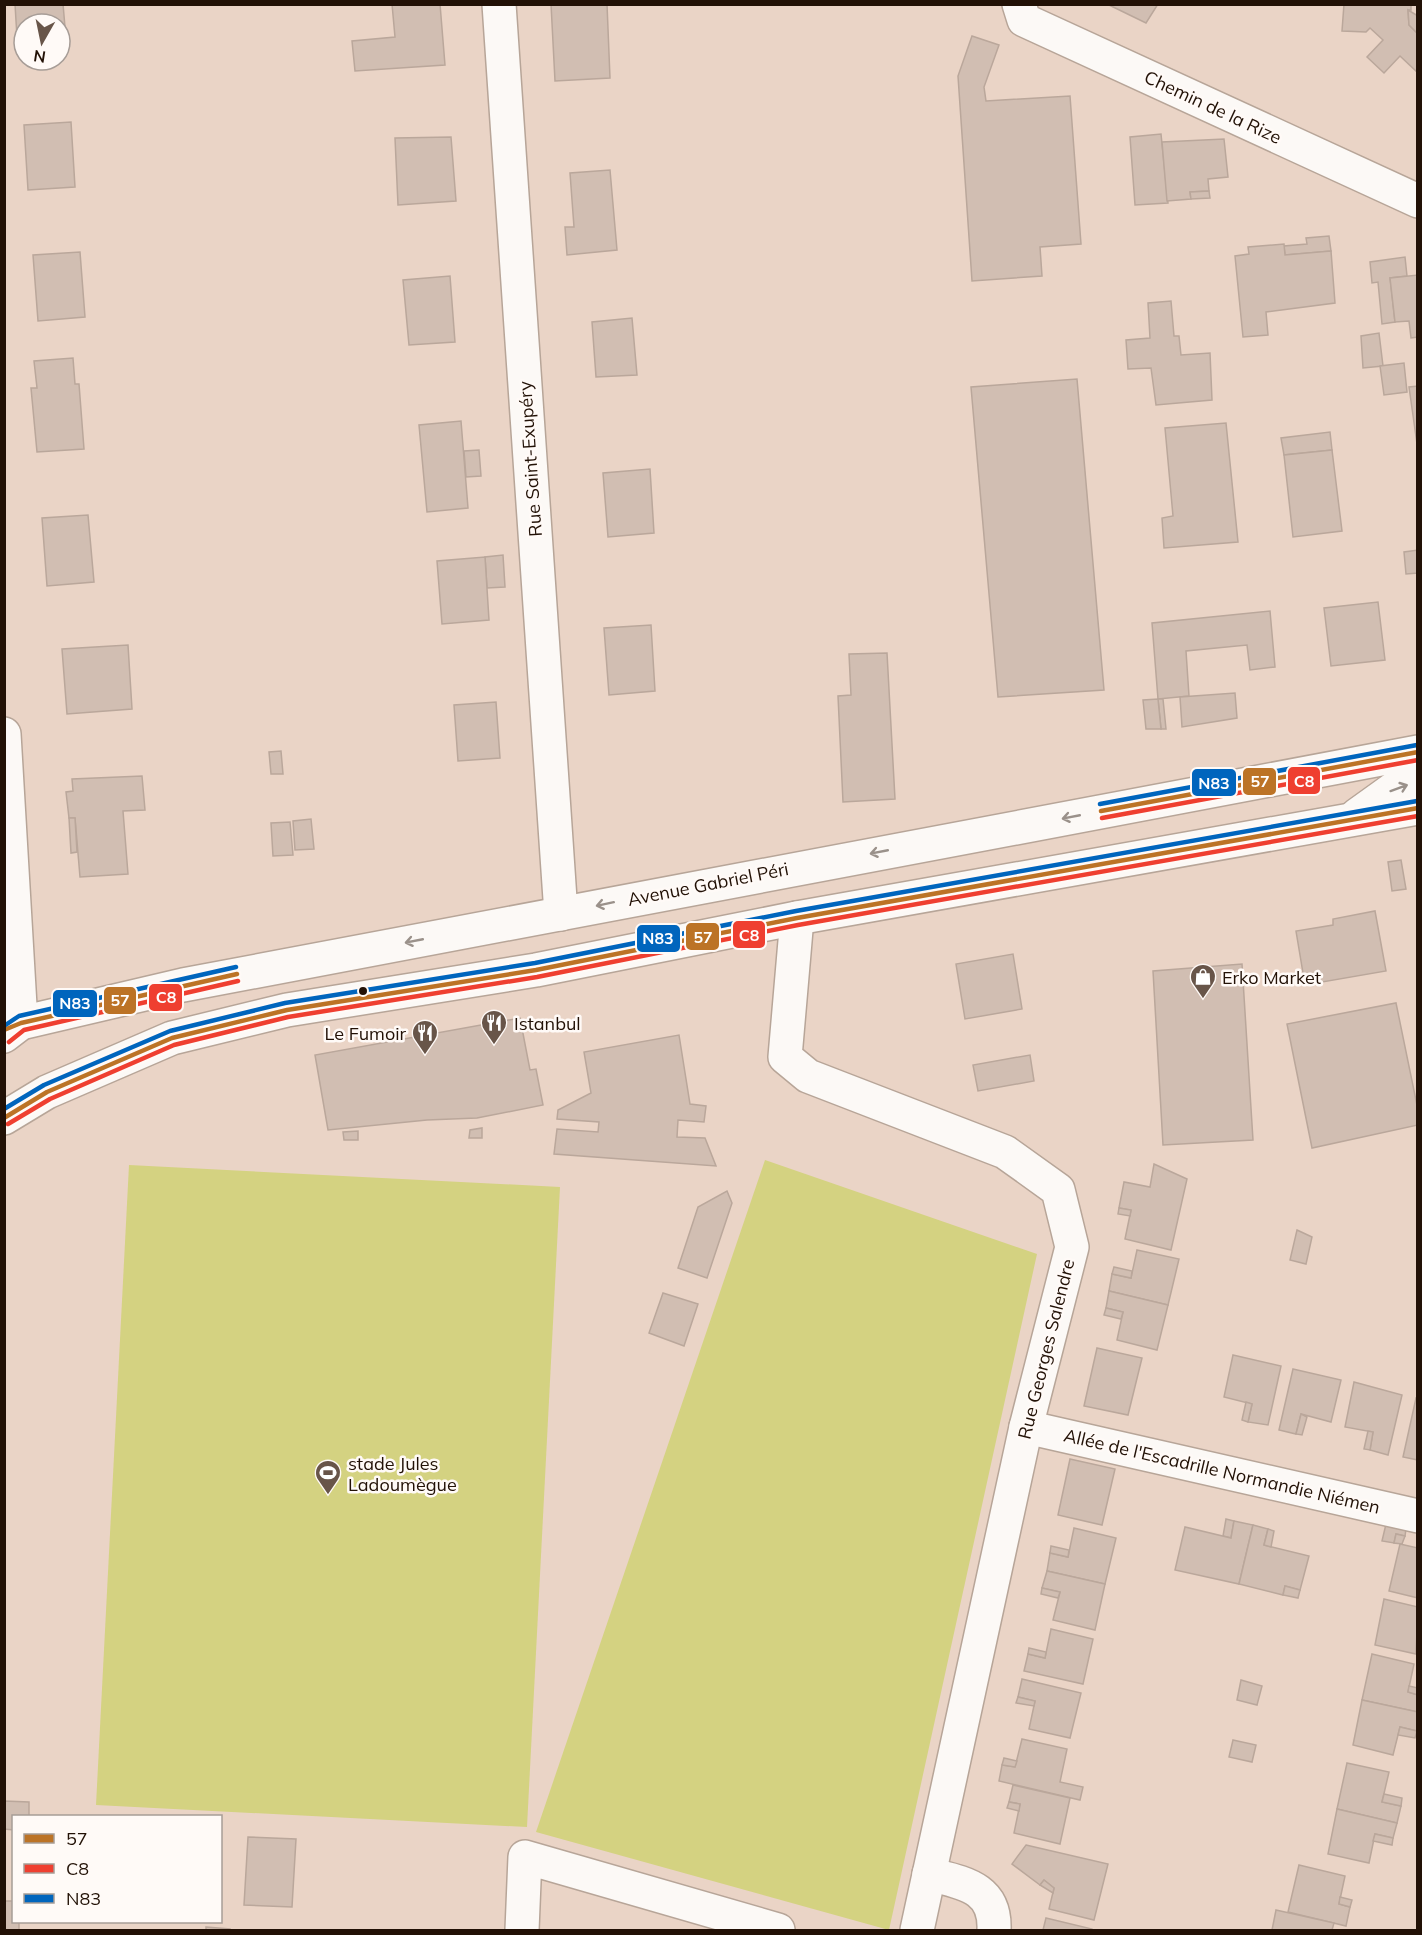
<svg xmlns="http://www.w3.org/2000/svg" width="1422" height="1935" font-family="Mulish,sans-serif">
<rect width="100%" height="100%" fill="#ead4c6"/>
<g fill="#d4d281">
<path d="M765 1160 1037 1254 889 1930 536 1832Z"/>
<path d="M129 1165 560 1187 527 1827 96 1805Z"/>
</g>
<g fill="#d1beb2" stroke="#baa79b" stroke-width="1.5">
<path d="M15 4H63L67 50 60 51V24H24V53L18 54Z"/>
<path d="M392 4H440L445 65 355 71 352 41 395 37Z"/>
<path d="M551 4H607L610 78 555 81Z"/>
<path d="M1107 4H1158L1146 23Z"/>
<path d="M1344 4H1411V10H1408L1409 25 1418 34 1417 72 1400 56 1384 73 1367 57 1383 40 1370 28 1366 32 1342 31Z"/>
<path d="M1408 10 1418 16V34L1409 25Z"/>
<path d="M972 36 999 45 984 87 986 101 1070 96 1081 244 1040 247 1042 276 972 281 958 76Z"/>
<path d="M71 122 75 187 28 190 24 125Z"/>
<path d="M1161 134 1168 203 1135 205 1130 137Z"/>
<path d="M451 137 456 201 398 205 395 138Z"/>
<path d="M1224 139 1228 177 1208 179 1209 191 1190 192 1191 199 1167 201 1162 142Z"/>
<path d="M610 170 617 250 567 255 565 227H574L570 173Z"/>
<path d="M1209 191 1210 198 1191 199 1190 192Z"/>
<path d="M1329 236 1331 251 1285 255 1284 246 1307 244 1306 238Z"/>
<path d="M1284 244 1285 255 1331 251 1335 303 1266 312 1268 335 1243 337 1235 256 1249 254 1248 247Z"/>
<path d="M80 252 85 317 38 321 33 255Z"/>
<path d="M1405 257 1407 276 1390 278 1395 322 1382 324 1378 282 1372 283 1370 262Z"/>
<path d="M1418 275V337L1411 338 1409 321 1395 322 1390 278Z"/>
<path d="M450 276 455 342 409 345 403 280Z"/>
<path d="M1171 301 1174 336H1179L1181 355 1210 353 1212 400 1156 405 1151 368 1128 369 1126 340 1150 338 1148 303Z"/>
<path d="M632 318 637 375 596 377 592 322Z"/>
<path d="M1379 333 1383 366 1363 368 1361 336Z"/>
<path d="M73 358 75 384H79L84 449 37 452 31 388H37L34 361Z"/>
<path d="M1404 363 1407 392 1384 395 1380 366Z"/>
<path d="M1077 379 1104 690 998 697 971 387Z"/>
<path d="M1418 386V451L1409 387Z"/>
<path d="M461 421 468 508 427 512 419 425Z"/>
<path d="M1226 423 1238 542 1164 548 1162 518 1173 516 1165 428Z"/>
<path d="M1330 432 1332 450 1284 455 1281 438Z"/>
<path d="M479 450 481 476 466 477 464 451Z"/>
<path d="M1332 450 1342 531 1293 537 1284 455Z"/>
<path d="M650 469 654 533 608 537 603 473Z"/>
<path d="M88 515 94 582 47 586 42 518Z"/>
<path d="M1418 550V573L1406 574 1404 552Z"/>
<path d="M503 555 505 587 487 588 485 557Z"/>
<path d="M485 557 489 620 442 624 437 561Z"/>
<path d="M1378 602 1385 660 1331 666 1324 608Z"/>
<path d="M1270 611 1275 667 1250 670 1247 645 1186 651 1189 696 1158 699 1152 623Z"/>
<path d="M651 625 655 691 609 695 604 628Z"/>
<path d="M128 645 132 709 67 714 62 649Z"/>
<path d="M887 653 895 799 843 802 838 696 851 695 849 654Z"/>
<path d="M1235 693 1237 718 1182 727 1180 697Z"/>
<path d="M1158 699H1163L1166 729H1161Z"/>
<path d="M1158 699 1161 729H1146L1143 700Z"/>
<path d="M496 702 500 758 458 761 454 705Z"/>
<path d="M281 751 283 774H271L269 752Z"/>
<path d="M142 776 145 810 123 811 128 874 80 877 75 818H69L66 792 73 791 72 779Z"/>
<path d="M69 818H75L77 852 71 853Z"/>
<path d="M311 819 314 849 295 850 293 821Z"/>
<path d="M290 822 293 855 273 856 271 823Z"/>
<path d="M1401 860 1406 889 1392 891 1388 862Z"/>
<path d="M1375 911 1386 971 1305 985 1296 931 1333 925V919Z"/>
<path d="M1013 954 1022 1009 965 1019 956 964Z"/>
<path d="M1242 964 1253 1140 1163 1145 1153 971Z"/>
<path d="M1396 1003 1418 1110V1125L1312 1148 1287 1024Z"/>
<path d="M520 1018 530 1070 536 1069 543 1105 477 1118 427 1120 328 1130 315 1055Z"/>
<path d="M679 1035 690 1104 706 1106 704 1122 678 1120 677 1137 705 1138 716 1166 554 1154 557 1129 598 1132 599 1122 557 1119 558 1110 591 1093 584 1052Z"/>
<path d="M1030 1055 1034 1081 978 1091 973 1065Z"/>
<path d="M482 1128V1138H469L470 1130Z"/>
<path d="M358 1131V1140H344L343 1132Z"/>
<path d="M1154 1164 1187 1179 1171 1250 1125 1239 1131 1210 1119 1208 1124 1182 1150 1187Z"/>
<path d="M727 1191 732 1203 707 1278 678 1268 698 1207Z"/>
<path d="M1119 1208 1131 1210 1130 1216 1118 1214Z"/>
<path d="M1297 1230 1312 1237 1306 1264 1290 1260Z"/>
<path d="M1137 1250 1179 1259 1168 1305 1109 1291 1112 1274 1131 1278Z"/>
<path d="M1114 1267 1132 1271 1131 1278 1112 1274Z"/>
<path d="M1109 1291 1168 1305 1157 1350 1117 1340 1123 1312 1106 1308Z"/>
<path d="M663 1293 698 1304 684 1346 649 1333Z"/>
<path d="M1106 1308 1123 1312 1121 1319 1104 1315Z"/>
<path d="M1097 1348 1142 1358 1128 1415 1084 1406Z"/>
<path d="M1233 1355 1281 1366 1268 1425 1248 1422 1252 1404 1224 1397Z"/>
<path d="M1293 1369 1341 1380 1331 1422 1301 1414 1296 1434 1279 1430Z"/>
<path d="M1354 1382 1402 1395 1388 1455 1370 1450 1373 1432 1345 1427Z"/>
<path d="M1416 1398 1418 1399V1460L1403 1457Z"/>
<path d="M1246 1402 1252 1404 1248 1422 1242 1420Z"/>
<path d="M1301 1414 1307 1417 1302 1435 1296 1434Z"/>
<path d="M1368 1431 1373 1432 1370 1450 1364 1449Z"/>
<path d="M1070 1459 1115 1469 1102 1525 1058 1515Z"/>
<path d="M1226 1519 1234 1521 1231 1538 1223 1536Z"/>
<path d="M1234 1521 1253 1525 1239 1584 1175 1570 1185 1527 1231 1538Z"/>
<path d="M1386 1524 1406 1529 1405 1536 1396 1534 1394 1543 1382 1541Z"/>
<path d="M1253 1525 1268 1529 1264 1545 1309 1556 1300 1590 1285 1586 1283 1595 1239 1584Z"/>
<path d="M1074 1528 1116 1538 1105 1584 1047 1571 1050 1553 1068 1557Z"/>
<path d="M1268 1529 1274 1531 1271 1547 1264 1545Z"/>
<path d="M1396 1534 1405 1536 1402 1544 1394 1543Z"/>
<path d="M1400 1544 1418 1548V1598L1389 1591Z"/>
<path d="M1051 1546 1069 1550 1068 1557 1050 1553Z"/>
<path d="M1047 1571 1105 1584 1095 1630 1053 1620 1060 1592 1042 1588Z"/>
<path d="M1285 1586 1300 1590 1298 1598 1283 1595Z"/>
<path d="M1042 1588 1060 1592 1058 1598 1041 1594Z"/>
<path d="M1384 1599 1418 1607 1416 1654 1375 1645Z"/>
<path d="M1051 1629 1093 1639 1083 1684 1024 1671 1028 1654 1045 1658Z"/>
<path d="M1029 1648 1046 1652 1045 1658 1028 1654Z"/>
<path d="M1372 1654 1414 1664 1408 1692 1418 1695V1712L1362 1700Z"/>
<path d="M1022 1679 1081 1693 1070 1738 1029 1729 1035 1701 1018 1697Z"/>
<path d="M1241 1680 1262 1686 1257 1705 1237 1700Z"/>
<path d="M1409 1686 1418 1688V1695L1408 1692Z"/>
<path d="M1018 1697 1035 1701 1034 1706 1016 1703Z"/>
<path d="M1362 1700 1418 1712 1417 1731 1400 1727 1393 1755 1353 1745Z"/>
<path d="M1400 1727 1417 1731 1415 1738 1398 1735Z"/>
<path d="M1022 1739 1067 1749 1060 1782 1083 1787 1080 1800 999 1781 1002 1765 1015 1767Z"/>
<path d="M1233 1740 1256 1745 1252 1762 1229 1757Z"/>
<path d="M1004 1758 1017 1761 1015 1767 1002 1765Z"/>
<path d="M1347 1763 1389 1772 1382 1802 1401 1806 1397 1823 1337 1809Z"/>
<path d="M1013 1785 1070 1798 1060 1844 1014 1833 1020 1804 1009 1802Z"/>
<path d="M1384 1794 1402 1798 1401 1806 1382 1802Z"/>
<path d="M4 1801 29 1802V1816H14V1830L4 1829Z"/>
<path d="M1009 1802 1020 1804 1019 1811 1007 1808Z"/>
<path d="M1337 1809 1397 1823 1393 1838 1375 1834 1369 1863 1328 1854Z"/>
<path d="M1375 1834 1393 1838 1392 1845 1373 1841Z"/>
<path d="M248 1837 296 1839 292 1907 244 1905Z"/>
<path d="M1026 1845 1108 1864 1094 1920 1049 1909 1054 1888 1044 1880 1040 1885 1012 1864Z"/>
<path d="M1299 1865 1345 1876 1339 1904 1350 1907 1346 1926 1288 1912Z"/>
<path d="M1044 1880 1054 1888 1053 1893 1040 1885Z"/>
<path d="M1340 1897 1352 1900 1350 1907 1339 1904Z"/>
<path d="M4 1901H14V1922H19V1930H4Z"/>
<path d="M1276 1910 1334 1923 1332 1930H1272Z"/>
<path d="M1046 1918 1092 1929V1930H1043Z"/>
<path d="M206 1927 230 1929V1930H206Z"/>
</g>
<g fill="none" stroke-linecap="round" stroke-linejoin="round">
<defs>
<g id="minor">
<path d="M499 4 561 914"/>
<path d="M1019 4 1024 20 1418 201"/>
<path d="M4 734 21 1023 4 1030"/>
<path d="M797 918 785 1057 808 1076 1005 1152 1058 1190 1072 1247 1026 1427 917 1930"/>
<path d="M1026 1427 1418 1516"/>
<path d="M929 1874C963 1883 996 1887 994 1930"/>
<path d="M522 1930 525 1857 778 1930"/>
</g>
<g id="primary">
<path d="M1357 815 1396 787 1418 783"/>
<path d="M4 1036 21 1023 183 985 1418 752"/>
<path d="M4 1118 47 1092 172 1038 287 1010 536 970 797 918 1418 808"/>
</g>
</defs>
<use href="#minor" stroke="#b7a598" stroke-width="36"/>
<use href="#primary" stroke="#b7a598" stroke-width="36"/>
<use href="#minor" stroke="#fcf9f6" stroke-width="33"/>
<use href="#primary" stroke="#fcf9f6" stroke-width="33"/>
<defs>
<g id="bus-1">
<path d="M1101 811 1418 752"/>
<path d="M4 1030 21 1023 237 974"/>
<path d="M4 1118 47 1092 172 1038 287 1010 536 970 797 918 1418 808"/>
</g>
<g id="bus-2">
<path d="M1102 818 1418 760"/>
<path d="M9 1042 24 1030 238 981"/>
<path d="M8 1124 50 1099 174 1045 288 1017 537 977 798 925 1418 816"/>
</g>
<g id="bus-3">
<path d="M1100 804 1417 745"/>
<path d="M4 1026 19 1016 236 967"/>
<path d="M4 1109 44 1085 170 1031 285 1003 535 963 796 911 1417 801"/>
</g>
</defs>
<use href="#bus-1" stroke="#fffaf7" stroke-width="9"/>
<use href="#bus-2" stroke="#fffaf7" stroke-width="9"/>
<use href="#bus-3" stroke="#fffaf7" stroke-width="9"/>
<use href="#bus-1" stroke="#bc7326" stroke-width="4.5"/>
<use href="#bus-2" stroke="#ef3f30" stroke-width="4.5"/>
<use href="#bus-3" stroke="#0065bd" stroke-width="4.5"/>
</g>
<defs><path id="oneway-shaft" d="M-6 0H5M1.5-3L5.5 0L1.5 3" fill="none" stroke-width="1.6" stroke-linecap="round" stroke-linejoin="round" transform="scale(1.5)"/></defs>
<g stroke="#9a918a">
<use href="#oneway-shaft" transform="translate(1399 788) rotate(-20)"/>
<use href="#oneway-shaft" transform="translate(1071 817) rotate(169)"/>
<use href="#oneway-shaft" transform="translate(879 852) rotate(169)"/>
<use href="#oneway-shaft" transform="translate(605 904) rotate(168)"/>
<use href="#oneway-shaft" transform="translate(414 941) rotate(169)"/>
</g>
<defs>
<symbol id="shop-pin" viewBox="-11 -11 22 30"><path d="M0 17L-7.5 6A9.5 9.5 0 1 1 7.5 6Z" fill="#685549" stroke="#fffaf7"/><path d="M-5-2.5h2.3a2.7 3.5 0 0 1 5.4 0H5L5.5 6h-11ZM-1.5-2.5h3a1.5 2.3 0 0 0-3 0Z" fill="#fff"/></symbol>
<symbol id="restaurant-pin" viewBox="-11 -11 22 30"><path d="M0 17L-7.5 6A9.5 9.5 0 1 1 7.5 6Z" fill="#685549" stroke="#fffaf7"/><path d="M-5-6h1v4h1v-4h1v4h1v-4h1v5L-1.5 .5V6h-2V.5L-5-1ZM5-6V6H3V1.5H1.5Q1.5-4 5-6Z" fill="#fff"/></symbol>
<symbol id="stadium-pin" viewBox="-11 -11 22 30"><path d="M0 17L-7.5 6A9.5 9.5 0 1 1 7.5 6Z" fill="#685549" stroke="#fffaf7"/><path d="M0-5a6.5 5 0 1 0 0 10a6.5 5 0 1 0 0-10ZM-3.5-1.8h7v3.6h-7Z" fill="#fff"/></symbol>
</defs>
<g fill-rule="evenodd">
<use href="#shop-pin" x="1188" y="962" width="30" height="40"/>
<use href="#restaurant-pin" x="479" y="1008" width="30" height="40"/>
<use href="#restaurant-pin" x="410" y="1018" width="30" height="40"/>
<use href="#stadium-pin" x="313" y="1458" width="30" height="40"/>
</g>
<circle fill="#221106" stroke="#fffaf7" stroke-width="2" cx="363" cy="991" r="5"/>
<g text-anchor="middle" dominant-baseline="central" stroke-width="5" stroke-linejoin="round" paint-order="stroke">
<g font-size="18" fill="#221106" stroke="#fffaf7">
<text transform="translate(1213 107) rotate(25)">Chemin de la Rize</text>
<text transform="translate(530 459) rotate(-94)">Rue Saint-Exupéry</text>
<text transform="translate(708 884) rotate(-11)">Avenue Gabriel Péri</text>
<text transform="translate(1046 1349) rotate(-76)">Rue Georges Salendre</text>
<text transform="translate(1222 1471) rotate(13)">Allée de l'Escadrille Normandie Niémen</text>
</g>
<g font-size="18" fill="#221106" stroke="#fffaf7" text-anchor="start">
<text x="1222" y="977">Erko Market</text>
<text x="514" y="1023">Istanbul</text>
<text x="406" y="1033" text-anchor="end">Le Fumoir</text>
<text x="348" y="1463">stade Jules<tspan x="348" dy="21">Ladoumègue</tspan></text>
</g>
</g>
<g stroke="#fffaf7" stroke-width="2">
<rect x="1287" y="766" width="34" height="29" rx="6" fill="#ef3f30"/>
<rect x="1242" y="767" width="35" height="29" rx="6" fill="#bc7326"/>
<rect x="1191" y="768" width="46" height="29" rx="6" fill="#0065bd"/>
<rect x="732" y="920" width="34" height="29" rx="6" fill="#ef3f30"/>
<rect x="685" y="922" width="35" height="29" rx="6" fill="#bc7326"/>
<rect x="636" y="924" width="45" height="29" rx="6" fill="#0065bd"/>
<rect x="148" y="983" width="35" height="29" rx="6" fill="#ef3f30"/>
<rect x="103" y="986" width="34" height="29" rx="6" fill="#bc7326"/>
<rect x="52" y="989" width="46" height="29" rx="6" fill="#0065bd"/>
</g>
<g font-size="16" text-anchor="middle" font-weight="bold" fill="#fff">
<text x="1304" y="787">C8</text>
<text x="1260" y="787">57</text>
<text x="1214" y="789">N83</text>
<text x="749" y="941">C8</text>
<text x="703" y="943">57</text>
<text x="658" y="944">N83</text>
<text x="166" y="1003">C8</text>
<text x="120" y="1006">57</text>
<text x="75" y="1009">N83</text>
</g>
<rect width="1422" height="1935" fill="none" stroke="#221106" stroke-width="12"/>
<rect x="12" y="1815" width="210" height="108" fill="#fffaf7" stroke="#a79d97" stroke-width="1.5"/>
<rect x="24" y="1834" width="30" height="9" fill="#bc7326" stroke="#a79d97" stroke-width="1.5"/>
<text x="66" y="1845" font-size="18" fill="#221106">57</text>
<rect x="24" y="1864" width="30" height="9" fill="#ef3f30" stroke="#a79d97" stroke-width="1.5"/>
<text x="66" y="1875" font-size="18" fill="#221106">C8</text>
<rect x="24" y="1894" width="30" height="9" fill="#0065bd" stroke="#a79d97" stroke-width="1.5"/>
<text x="66" y="1905" font-size="18" fill="#221106">N83</text>
<g transform="translate(42 42) rotate(189)"><circle r="28" fill="#fffaf7" stroke="#a79d97" stroke-width="1.5"/>
<path d="M0-4.5L10 22L0 15L-10 22Z" fill="#685549"/>
<text y="-9" font-size="16" font-weight="bold" text-anchor="middle" fill="#221106">N</text>
</g>
</svg>
